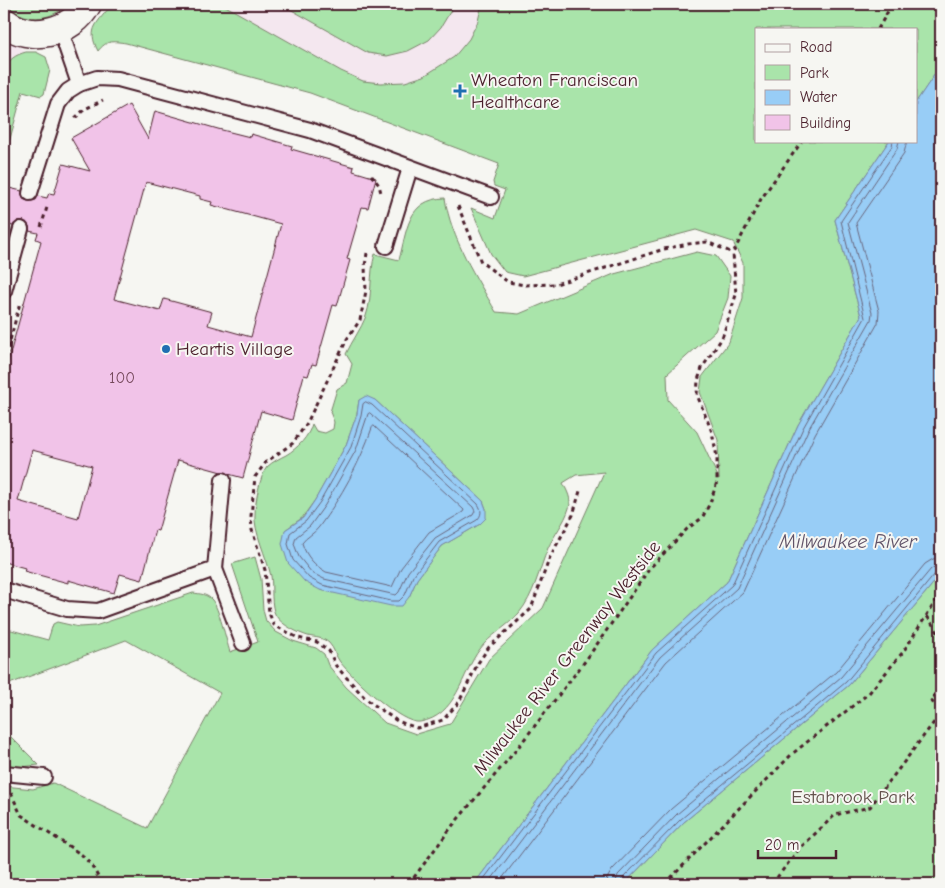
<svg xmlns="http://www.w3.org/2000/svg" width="945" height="888" font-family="'Comic Neue',sans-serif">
<rect width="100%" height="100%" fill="#f6f6f2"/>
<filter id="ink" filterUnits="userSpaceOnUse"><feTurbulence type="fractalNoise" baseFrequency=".02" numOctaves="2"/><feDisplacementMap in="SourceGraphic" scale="10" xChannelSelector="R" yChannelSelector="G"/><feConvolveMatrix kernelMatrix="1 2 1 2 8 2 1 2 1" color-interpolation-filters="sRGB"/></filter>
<g filter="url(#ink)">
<g fill="#f4e7ef">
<path d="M138 4H582L561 178Z"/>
<path d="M4 38 25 50 4 122Z"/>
</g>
<g fill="#a9e4aa" stroke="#7a826a" fill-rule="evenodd">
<path d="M6 4H68C50 22 23 23 6 4Z"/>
<path d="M112 4H222L341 71 363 81 381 83 405 82 424 76 454 57 469 39 478 21 482 4H941V65L916 102V29H756V141H889L835 220 861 316 798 425 727 582 652 650 474 884H4V786L33 789 53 783 147 828 220 693 126 640 4 686V628L48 640 53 624 57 622 79 627 95 626 193 593C200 594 207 594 212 600 219 608 226 640 230 652L258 642 232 564 255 557 261 579 263 610 266 621 276 632 293 641 316 648 324 654 328 665 346 687 385 723 416 734 450 724 489 659 543 608 604 472 576 475 563 483C567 491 572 499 569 508 565 522 554 535 548 548 539 570 534 595 519 613 507 627 490 635 480 649 461 674 457 716 420 722 401 725 353 678 340 662 336 657 334 648 329 643 322 637 316 638 308 636 298 633 282 625 276 616 270 606 273 587 271 576 267 558 253 530 255 514 255 503 260 475 267 467 272 462 280 458 286 455 298 448 309 436 312 424L316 431 325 433 333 429 334 422 330 412 337 389 347 383 352 364 346 354C352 341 361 329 366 316 373 296 369 274 375 254L399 260C407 231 407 199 445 198 451 239 476 277 496 312L519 314 614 274 697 252 716 256 730 276 728 298 715 331 667 374 668 400 697 432 719 479 718 440 700 392 702 377 729 342 743 298V263L733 242 696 230 523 276 505 272 491 254 471 208 495 218 505 190 494 186 493 182 499 164 310 93 126 43C112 41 107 40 98 51 86 28 98 23 112 4ZM359 400H375L483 501 486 509 480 524 442 546 417 579 409 597 336 593 320 590 285 530 302 518 315 500 346 445 357 414Z"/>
<path d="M281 4H452L450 12 441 27 429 40 408 51 387 56 368 53Z"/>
<path d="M26 52H36L46 57 50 70 44 94 41 96 23 91 4 161V68C10 59 15 55 26 52Z"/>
<path d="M941 574V884H624L684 822 849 685Z"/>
<path d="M4 730 39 765 21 767 4 765Z"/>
</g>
<g fill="#98cdf6" stroke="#7987a5">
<path d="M941 65V574L849 685 684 822 624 884H474L652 650 727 582 798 425 861 316 835 220 889 141H916V102Z"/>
<path d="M366 396 375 400 483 501 486 509V518L480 524 442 546 417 579 409 597 402 606H391L320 590 305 582 288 563 282 544 285 530 303 518 315 500 346 445 357 414 359 400Z"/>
</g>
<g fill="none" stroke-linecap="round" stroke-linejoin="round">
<g stroke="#69657c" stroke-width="1">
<path d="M366 402 372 405 478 504C482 510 482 515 477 520L439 542 413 576 405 595 399 601H391L322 585 309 578 293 560 288 544 290 533 306 521 320 502 351 447 361 416 363 404Z"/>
<path d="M370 413 473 507 475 511 473 515 435 538 408 572 399 592 396 595 324 579 312 573 299 557 294 544 296 537 310 526 325 505 356 450 368 414Z"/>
<path d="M374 426 464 510 463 512 429 532 401 568 392 587 326 572C314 565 306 556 302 543 306 537 314 534 319 527 341 497 360 463 372 428Z"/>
<path d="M480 884 656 653 732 585 803 428 865 318 841 221 892 146 893 141"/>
<path d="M488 884 660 657 737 588 808 430 871 320 872 313 848 222 897 149 899 141"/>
<path d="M498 884 666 662 743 592 815 434 878 323 879 311 856 223 904 153 907 141"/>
<path d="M607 884 608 877 612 870 671 809 836 672 925 564 933 559 941 558"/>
<path d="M615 884 618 875 677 814 841 677 931 569 936 566 941 565"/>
<path d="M621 884 622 879 681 819 846 682 935 574 941 572"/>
</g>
</g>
<path fill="#f1c3e8" stroke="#4a1f2b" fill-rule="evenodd" d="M129 105 148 139 155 111 218 129 250 137 251 134 292 146 291 149 354 167 353 171 376 178 368 208 362 207 347 259 350 260 337 306 333 305 316 365 312 364 308 376 304 375 292 420 261 411 243 478 178 460 158 531 155 530 142 580 120 574 114 593 68 580V583L24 571 25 568 4 562V376L41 241 36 239 38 233 29 231V226L24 221H18L13 226 4 224V207L9 188 22 191 23 199 28 201 36 200 38 196 47 198 49 193 54 194 63 164 90 171 71 138ZM146 182 200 196V199L212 202 211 205 281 224 251 337 208 325 212 312 164 299 160 311 114 299ZM32 450 92 466 78 518 18 501Z"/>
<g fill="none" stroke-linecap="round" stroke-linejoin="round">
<defs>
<g id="service">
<path d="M79 84 97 78 118 79 310 130 491 197"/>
<path d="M30 193 58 104 68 91 79 84 60 29"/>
<path d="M386 246 410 168"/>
<path d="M4 291 21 229"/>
<path d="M223 480 215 569 243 643"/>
<path d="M4 590 67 609 98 611 215 569"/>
<path d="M4 773 44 777"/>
</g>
<path id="minor" d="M4 22C30 43 72 33 87 4"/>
</defs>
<use href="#service" stroke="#4a1f2b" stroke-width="18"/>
<use href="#minor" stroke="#4a1f2b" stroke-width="31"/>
<g stroke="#4a1f2b" stroke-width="3" stroke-dasharray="4 4" stroke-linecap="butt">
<path d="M878 29 892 4"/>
<path d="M75 118 85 109 103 100"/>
<path d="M371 175 379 185 381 193"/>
<path d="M458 206 481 262 508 282 524 285 556 284 664 249 688 244 707 242 733 253"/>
<path d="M41 227 48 204"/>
<path d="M367 253 365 266 366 291 360 320 347 339 307 423 293 443 266 462 255 477 251 516 252 530 265 570 269 613 274 625 298 638 317 642 329 651 336 666 366 699 397 721 417 728 443 720 459 702 478 663 489 647 531 609 550 557 573 515 580 491"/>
<path d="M4 363 20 303"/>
<path d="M927 616 941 637"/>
<path d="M941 679 938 688 931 701 941 709"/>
<path d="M11 793 21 815 82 855 92 866 102 884"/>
<path d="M409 884 453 825 516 750 586 660 650 568 687 529 702 518 710 503 717 482V457L712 432 697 395 698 380 702 368 722 338 736 295 733 253 761 199 802 141"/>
<path d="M665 884 792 754 869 693 903 652 941 593"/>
<path d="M772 884 799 849 835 815 870 807 941 713"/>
</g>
<use href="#service" stroke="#f6f6f2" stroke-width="14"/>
<use href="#minor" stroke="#f6f6f2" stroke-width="28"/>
</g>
</g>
<g fill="#1f6fb2" stroke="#f6f6f2" stroke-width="2">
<path d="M457.5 83.5h5v5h5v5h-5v5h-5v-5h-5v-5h5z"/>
<circle cx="166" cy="349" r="5"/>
</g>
<g text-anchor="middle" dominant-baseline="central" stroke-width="4" stroke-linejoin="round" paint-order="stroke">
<g font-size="16" fill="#74485a">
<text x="122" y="378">100</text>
</g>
<g font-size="19" fill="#4a1f2b" stroke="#f6f6f2" text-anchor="start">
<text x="471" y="80">Wheaton Franciscan<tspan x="471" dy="22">Healthcare</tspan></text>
<text x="176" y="349">Heartis Village</text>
</g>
<g font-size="19" fill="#4a1f2b" stroke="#f6f6f2">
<text transform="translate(567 658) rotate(-52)">Milwaukee River Greenway Westside</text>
</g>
<g font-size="19" fill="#62504b" stroke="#f6f6f2">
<text x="853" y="797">Estabrook Park</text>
</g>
<g font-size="20" font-style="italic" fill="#615368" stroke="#f6f6f2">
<text x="848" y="541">Milwaukee River</text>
</g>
</g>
<rect width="945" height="888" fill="none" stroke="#f6f6f2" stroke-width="20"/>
<rect x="10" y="10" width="925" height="868" fill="none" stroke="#4a1f2b" stroke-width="2" filter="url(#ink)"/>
<rect x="755" y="28" width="162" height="115" fill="#f6f6f2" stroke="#b1a0a2"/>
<rect x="765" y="44" width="25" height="8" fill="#f6f6f2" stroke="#b1a0a2"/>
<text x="800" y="52" font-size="15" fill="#4a1f2b">Road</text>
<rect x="765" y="65" width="25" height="15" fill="#a9e4aa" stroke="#b1a0a2"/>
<text x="800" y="78" font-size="15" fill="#4a1f2b">Park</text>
<rect x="765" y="90" width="25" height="15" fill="#98cdf6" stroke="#b1a0a2"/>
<text x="800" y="102" font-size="15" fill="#4a1f2b">Water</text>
<rect x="765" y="115" width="25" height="15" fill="#f1c3e8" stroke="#b1a0a2"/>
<text x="800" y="128" font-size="15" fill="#4a1f2b">Building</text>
<path d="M758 850v8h78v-8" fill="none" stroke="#4a1f2b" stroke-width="2.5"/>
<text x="765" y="850" font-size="15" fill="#4a1f2b" stroke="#f6f6f2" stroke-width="4" paint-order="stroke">20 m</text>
</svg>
